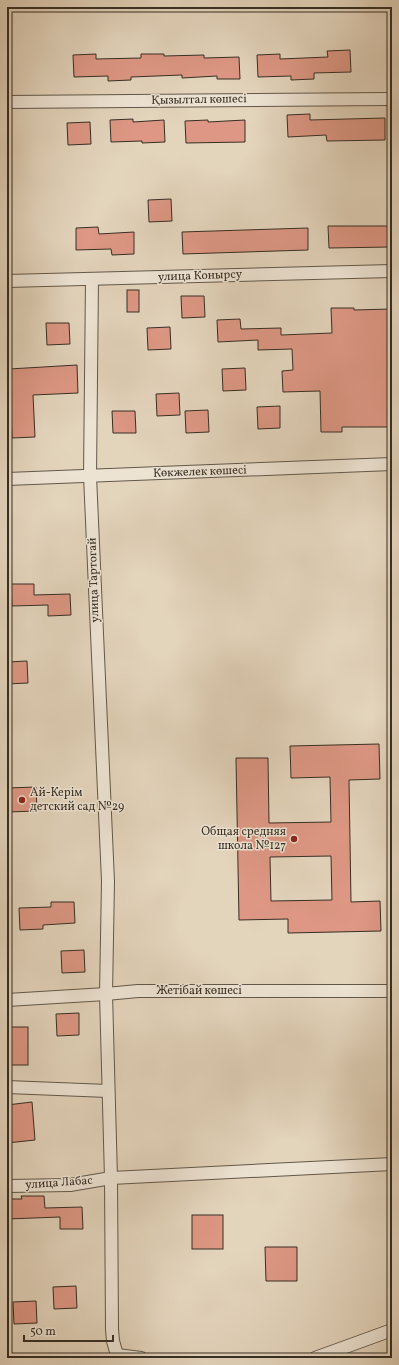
<svg xmlns="http://www.w3.org/2000/svg" width="399" height="1365" font-family="Vollkorn,serif">
<rect width="100%" height="100%" fill="#e3d4bc"/>
<filter id="stains"><feTurbulence type="fractalNoise" baseFrequency=".005" numOctaves="4"/><feColorMatrix values="0 0 0 0 .2 0 0 0 0 .09 0 0 0 0 .02 0 0 0 .5 -.17"/></filter>
<radialGradient id="worn" r=".72"><stop offset=".6" stop-color="#630" stop-opacity="0"/><stop offset="1" stop-color="#630" stop-opacity=".3"/></radialGradient>
<g fill="#dd9784" stroke="#372f24" fill-rule="evenodd">
<path d="M350 50 351 72 314 73V79L291 80V76L258 77 257 55 280 54V59L328 57 327 51Z"/>
<path d="M96 54V59L141 58V54H164V56L204 55V58L239 57 240 79H217V76L182 78V75L131 77V80L108 81V76L74 77 73 55Z"/>
<path d="M310 114V120L385 118V140L327 141 326 135 288 137 287 115Z"/>
<path d="M133 119V122L164 120 165 142 142 143V141L111 142 110 120Z"/>
<path d="M208 120V122L245 120V142L186 143 185 121Z"/>
<path d="M90 122 91 144 68 145 67 123Z"/>
<path d="M171 199 172 221 149 222 148 200Z"/>
<path d="M328 226H389L390 247 329 248Z"/>
<path d="M98 227 99 234 134 232V254L112 255 111 249 76 250V228Z"/>
<path d="M308 228V250L183 254 182 232Z"/>
<rect x="127" y="290" width="12" height="22"/>
<path d="M181 296H204L205 317 182 318Z"/>
<path d="M331 308H354V310L391 309 390 427H342V432H321L320 391 283 392 282 371 293 370 292 349 258 350V340L218 342 217 320 240 319 241 329 281 328V335L332 333Z"/>
<path d="M46 323H69L70 344 47 345Z"/>
<path d="M170 327 171 349 148 350 147 328Z"/>
<path d="M77 365 78 393 33 395 35 437 12 438 9 369Z"/>
<path d="M245 368 246 390 223 391 222 369Z"/>
<path d="M179 393 180 415 157 416 156 394Z"/>
<path d="M280 406V428L258 429 257 407Z"/>
<path d="M208 410 209 432 186 433 185 411Z"/>
<path d="M112 411H135L136 433H113Z"/>
<path d="M11 584H34V595L70 594 71 615 48 616V605L12 606Z"/>
<path d="M27 661 28 683 7 684V662Z"/>
<path d="M379 744 380 779 349 780 351 902 380 901 381 931 288 933V919L239 920 236 758H268L269 823 331 822 330 777 291 778 290 746ZM331 856 332 900 271 901 270 857Z"/>
<path d="M36 787 37 811 7 812V788Z"/>
<path d="M51 902H74L75 923 43 925V929L20 930 19 908 51 907Z"/>
<path d="M84 950 85 972 62 973 61 951Z"/>
<path d="M79 1013V1035L57 1036 56 1014Z"/>
<rect x="7" y="1027" width="21" height="38"/>
<path d="M32 1102 35 1140 7 1143V1105Z"/>
<path d="M21 1196H44L45 1208 82 1207 83 1229H60V1217L7 1219V1199H22Z"/>
<rect x="192" y="1215" width="31" height="34"/>
<path d="M265 1247H297V1281H266Z"/>
<path d="M76 1286 77 1308 54 1309 53 1287Z"/>
<path d="M36 1301 37 1323 14 1324 13 1302Z"/>
</g>
<g fill="none" stroke-linecap="round" stroke-linejoin="round">
<defs>
<g id="minor">
<path d="M7 102 392 99"/>
<path d="M92 279 90 476 108 881 106 994 111 1178 112 1329 113 1341 117 1355"/>
<path d="M7 281 392 271"/>
<path d="M7 479 392 464"/>
<path d="M7 1000 106 994 138 991H392"/>
<path d="M7 1087 108 1091"/>
<path d="M7 1186 70 1185 111 1178 392 1164"/>
<path d="M116 1358 117 1355 141 1358"/>
<path d="M315 1358 392 1330"/>
</g>
</defs>
<use href="#minor" stroke="#62584a" stroke-width="14"/>
<use href="#minor" stroke="#ede3d3" stroke-width="12"/>
</g>
<g fill="#8f2418" stroke="#ede3d3" stroke-width="1.5">
<circle cx="22" cy="800" r="4"/>
<circle cx="294" cy="839" r="4"/>
</g>
<g text-anchor="middle" dominant-baseline="central" stroke-width="3" stroke-linejoin="round" paint-order="stroke">
<g font-size="12" fill="#372f24" stroke="#ede3d3">
<text transform="translate(199 100) rotate(-1)">Қызылтал көшесі</text>
<text transform="translate(200 276) rotate(-2)">улица Конырсу</text>
<text transform="translate(200 472) rotate(-2)">Көкжелек көшесі</text>
<text transform="translate(94 580) rotate(-92)">улица Тартогай</text>
<text x="199" y="991">Жетібай көшесі</text>
<text transform="translate(59 1183) rotate(-4)">улица Лабас</text>
</g>
<g font-size="12" fill="#372f24" stroke="#ede3d3" text-anchor="start">
<text x="30" y="793">Ай-Керім<tspan x="30" dy="14">детский сад №29</tspan></text>
<text x="286" y="832" text-anchor="end">Общая средняя<tspan x="286" dy="14">школа №127</tspan></text>
</g>
</g>
<rect width="399" height="1365" fill="none" stroke="#e3d4bc" stroke-width="24"/>
<rect x="8" y="8" width="383" height="1349" fill="none" stroke="#372f24" stroke-width="2"/>
<rect x="12" y="12" width="375" height="1341" fill="none" stroke="#372f24"/>
<path d="M24 1335v6h89v-6" fill="none" stroke="#372f24" stroke-width="2"/>
<text x="30" y="1335" font-size="12" fill="#372f24" stroke="#ede3d3" stroke-width="3" paint-order="stroke">50 m</text>
<rect width="100%" height="100%" filter="url(#stains)"/>
<rect width="100%" height="100%" fill="url(#worn)"/>
</svg>
